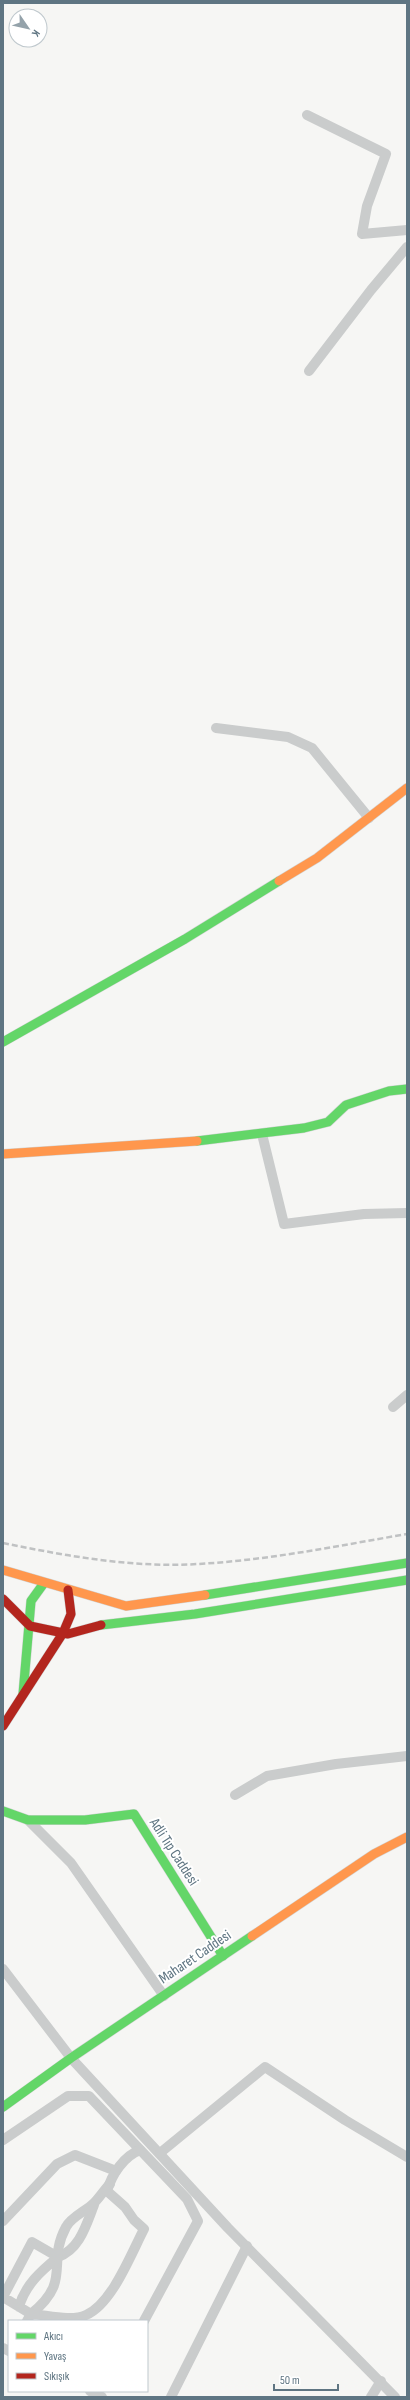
<svg xmlns="http://www.w3.org/2000/svg" width="410" height="2400" font-family="'Sofia Sans Condensed',sans-serif">
<rect width="100%" height="100%" fill="#f6f6f4"/>
<g fill="none" stroke-linecap="round" stroke-linejoin="round">
<defs>
<g id="fast">
<path d="M3 1042 185 939 279 881"/>
<path d="M197 1141 304 1128 328 1122 346 1105 389 1091 407 1089"/>
<path d="M205 1595 407 1563"/>
<path d="M101 1625 195 1614 407 1580"/>
<path d="M23 1694 31 1601 44 1583"/>
<path d="M3 1811 28 1820H85L134 1814 223 1956"/>
<path d="M3 2107 71 2058 252 1936"/>
</g>
<g id="slow">
<path d="M279 881 317 858 407 788"/>
<path d="M3 1154 197 1141"/>
<path d="M3 1570 126 1606 205 1595"/>
<path d="M252 1936 374 1854 407 1837"/>
</g>
<g id="jam">
<path d="M3 1599 30 1626 68 1634 101 1625"/>
<path d="M3 1726 63 1633 71 1614 68 1590"/>
</g>
</defs>
<use href="#fast" stroke="#d2d4d4" stroke-width="10"/>
<use href="#slow" stroke="#d2d4d4" stroke-width="10"/>
<use href="#jam" stroke="#d2d4d4" stroke-width="10"/>
<g stroke="#cacccc" stroke-width="10">
<path d="M307 115 386 154 367 206 362 234 407 230"/>
<path d="M309 371 371 290 407 247"/>
<path d="M216 728 288 737 312 748 369 818"/>
<path d="M262 1134 284 1224 364 1214 407 1213"/>
<path d="M393 1407 407 1395"/>
<path d="M235 1795 267 1776 336 1764 407 1756"/>
<path d="M28 1820 71 1863 164 1996"/>
<path d="M3 1969 71 2058 228 2228 395 2397"/>
<path d="M3 2140 68 2096H89L187 2199 198 2221 144 2321"/>
<path d="M160 2153 265 2067 345 2120 407 2157"/>
<path d="M3 2221 57 2164 75 2155 116 2171"/>
<path d="M58 2257C80 2249 86 2225 94 2205"/>
<path d="M19 2307C25 2285 41 2271 58 2257L32 2242 3 2297 31 2314C73 2280 46 2264 66 2227 71 2217 86 2211 94 2203 100 2197 104 2190 110 2184"/>
<path d="M27 2321 31 2314C47 2315 71 2322 86 2315 112 2304 131 2254 144 2229L134 2220 125 2207 107 2191C112 2174 124 2156 140 2150"/>
<path d="M3 2348 9 2351"/>
<path d="M90 2391 102 2397"/>
<path d="M171 2397 247 2246"/>
<path d="M371 2397 381 2381"/>
</g>
<use href="#fast" stroke="#63d668" stroke-width="9"/>
<use href="#slow" stroke="#ff974d" stroke-width="9"/>
<use href="#jam" stroke="#b3261e" stroke-width="9"/>
<path stroke="#c0c2c3" stroke-width="2.5" stroke-dasharray="6 3" stroke-linecap="butt" d="M3 1543C67 1556 132 1568 198 1564 269 1560 337 1546 407 1534"/>
</g>
<g text-anchor="middle" dominant-baseline="central" stroke-width="4" stroke-linejoin="round" paint-order="stroke">
<g font-size="15" fill="#5f7582" stroke="#fff">
<text transform="translate(174 1852) rotate(57)">Adli Tıp Caddesi</text>
<text transform="translate(195 1957) rotate(-34)">Maharet Caddesi</text>
</g>
</g>
<rect width="410" height="2400" fill="none" stroke="#5f7582" stroke-width="8"/>
<rect x="8" y="2320" width="140" height="72" fill="#ffffff" stroke="#bfc8cd"/>
<rect x="16" y="2333" width="20" height="6" fill="#63d668" stroke="#bfc8cd"/>
<text x="44" y="2340" font-size="12" fill="#5f7582">Akıcı</text>
<rect x="16" y="2353" width="20" height="6" fill="#ff974d" stroke="#bfc8cd"/>
<text x="44" y="2360" font-size="12" fill="#5f7582">Yavaş</text>
<rect x="16" y="2373" width="20" height="6" fill="#b3261e" stroke="#bfc8cd"/>
<text x="44" y="2380" font-size="12" fill="#5f7582">Sıkışık</text>
<g transform="translate(28 28) rotate(124)"><circle r="19" fill="#ffffff" stroke="#bfc8cd"/>
<path d="M0-3L7 15L0 10L-7 15Z" fill="#94a2aa"/>
<text y="-6" font-size="11" font-weight="bold" text-anchor="middle" fill="#5f7582">K</text>
</g>
<path d="M274 2384v6h64v-6" fill="none" stroke="#5f7582" stroke-width="2"/>
<text x="280" y="2384" font-size="12" fill="#5f7582" stroke="#ffffff" stroke-width="3" paint-order="stroke">50 m</text>
</svg>
